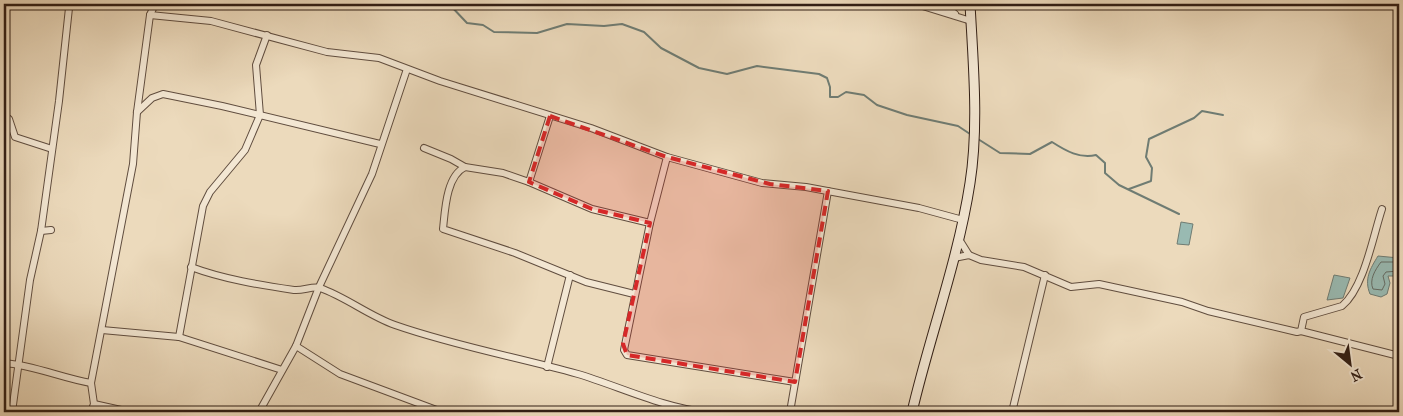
<svg xmlns="http://www.w3.org/2000/svg" width="1403" height="416" font-family="'IM FELL French Canon',serif">
<rect width="100%" height="100%" fill="#ecdabc"/>
<filter id="stains"><feTurbulence type="fractalNoise" baseFrequency=".004" numOctaves="4"/><feColorMatrix values="0 0 0 0 .2 0 0 0 0 .09 0 0 0 0 .02 0 0 0 .5 -.17"/></filter>
<radialGradient id="worn" r=".72"><stop offset=".6" stop-color="#630" stop-opacity="0"/><stop offset="1" stop-color="#630" stop-opacity=".3"/></radialGradient>
<g fill="#99bab2" stroke="#6f7c73">
<path d="M1181 222 1193 224 1189 245 1177 244Z"/>
<path d="M1378 256 1399 258V276H1388L1390 283 1387 294 1381 297 1370 294C1364 279 1370 269 1378 256Z"/>
<path d="M1334 275 1350 278 1343 298 1327 300Z"/>
</g>
<g fill="none" stroke-linecap="round" stroke-linejoin="round">
<path stroke="#656c64" stroke-width="1" d="M1399 262H1381C1375 270 1369 280 1373 289L1382 290 1385 284 1383 276 1386 272 1399 271"/>
<g stroke="#6f7c73" stroke-width="2">
<path d="M449 4 467 23 483 25 494 32 537 33 567 24 604 26 622 24 644 32 661 48 699 68 727 74 757 66 819 74 827 78 830 87V97H838L846 92 864 95 877 105 907 115 958 126 970 134"/>
<path d="M978 139 1000 153 1030 154 1052 142C1066 151 1080 159 1096 155L1105 163V173L1119 185 1179 214"/>
<path d="M1129 189 1151 181 1152 168 1146 157 1149 139 1194 118 1202 111 1223 115"/>
</g>
<defs>
<g id="street">
<path d="M916 4 971 21"/>
<path d="M942 4 955 14"/>
<path d="M150 15 211 21 327 52 379 58 440 81 591 128 667 157 762 183 806 187 919 208 963 220"/>
<path d="M137 112 152 98 163 94 222 106 380 144"/>
<path d="M4 116 9 119 15 137 52 149"/>
<path d="M424 148 451 159 465 167"/>
<path d="M667 157 650 223 624 350 627 355 795 382"/>
<path d="M529 182 550 116"/>
<path d="M41 231 51 230"/>
<path d="M959 239 969 255"/>
<path d="M954 258 969 255 981 260 1024 267 1071 287 1099 284 1182 302 1208 311 1297 332 1301 331 1304 317 1342 306C1364 288 1373 236 1382 209"/>
<path d="M191 267C223 279 260 285 294 290 303 291 312 286 320 288 346 297 369 316 395 325 455 346 517 357 578 374 618 386 664 408 705 412"/>
<path d="M634 294 586 282 515 253 443 229C445 211 446 176 465 167L503 173 529 182 592 209 650 223"/>
<path d="M102 330 179 337 282 370"/>
<path d="M1301 331 1399 356"/>
<path d="M179 337 203 206 210 192 245 150 260 115 256 65 267 35"/>
<path d="M296 346 340 374 442 412"/>
<path d="M4 363C33 365 62 378 91 383"/>
<path d="M547 367 570 275"/>
<path d="M94 404 130 412"/>
<path d="M12 412 30 280 41 231 59 101 69 8"/>
<path d="M91 412 94 404 91 383 133 164 137 112 150 15 155 4"/>
<path d="M259 412 296 346 319 287 372 174 407 69"/>
<path d="M790 412 828 191"/>
<path d="M1012 412 1045 275"/>
</g>
<path id="secondary" d="M912 412C930 335 958 261 970 183 979 126 973 61 970 4"/>
</defs>
<use href="#street" stroke="#604d3f" stroke-width="8"/>
<use href="#secondary" stroke="#311e15" stroke-width="11"/>
<use href="#street" stroke="#f3e7d3" stroke-width="6"/>
<use href="#secondary" stroke="#f3e7d3" stroke-width="9"/>
</g>
<path fill="#d62828" fill-opacity="0.2" stroke="#d62828" stroke-width="4" stroke-dasharray="10 6" stroke-linejoin="round" d="M550 116 667 157 770 184 828 191 795 382 627 355 623 344 650 223 592 209 529 182Z"/>
<rect width="1403" height="416" fill="none" stroke="#ecdabc" stroke-width="20"/>
<rect x="5" y="5" width="1393" height="406" fill="none" stroke="#311e15" stroke-width="2.5"/>
<rect x="10" y="10" width="1383" height="396" fill="none" stroke="#311e15"/>
<g transform="translate(1350 364) rotate(151)" stroke="#f3e7d3" stroke-width="4" paint-order="stroke">
<path d="M0-4L9 19L0 12L-9 19Z" fill="#311e15"/>
<text y="-8" font-size="14" font-weight="bold" text-anchor="middle" fill="#311e15">N</text>
</g>
<rect width="100%" height="100%" filter="url(#stains)"/>
<rect width="100%" height="100%" fill="url(#worn)"/>
</svg>
